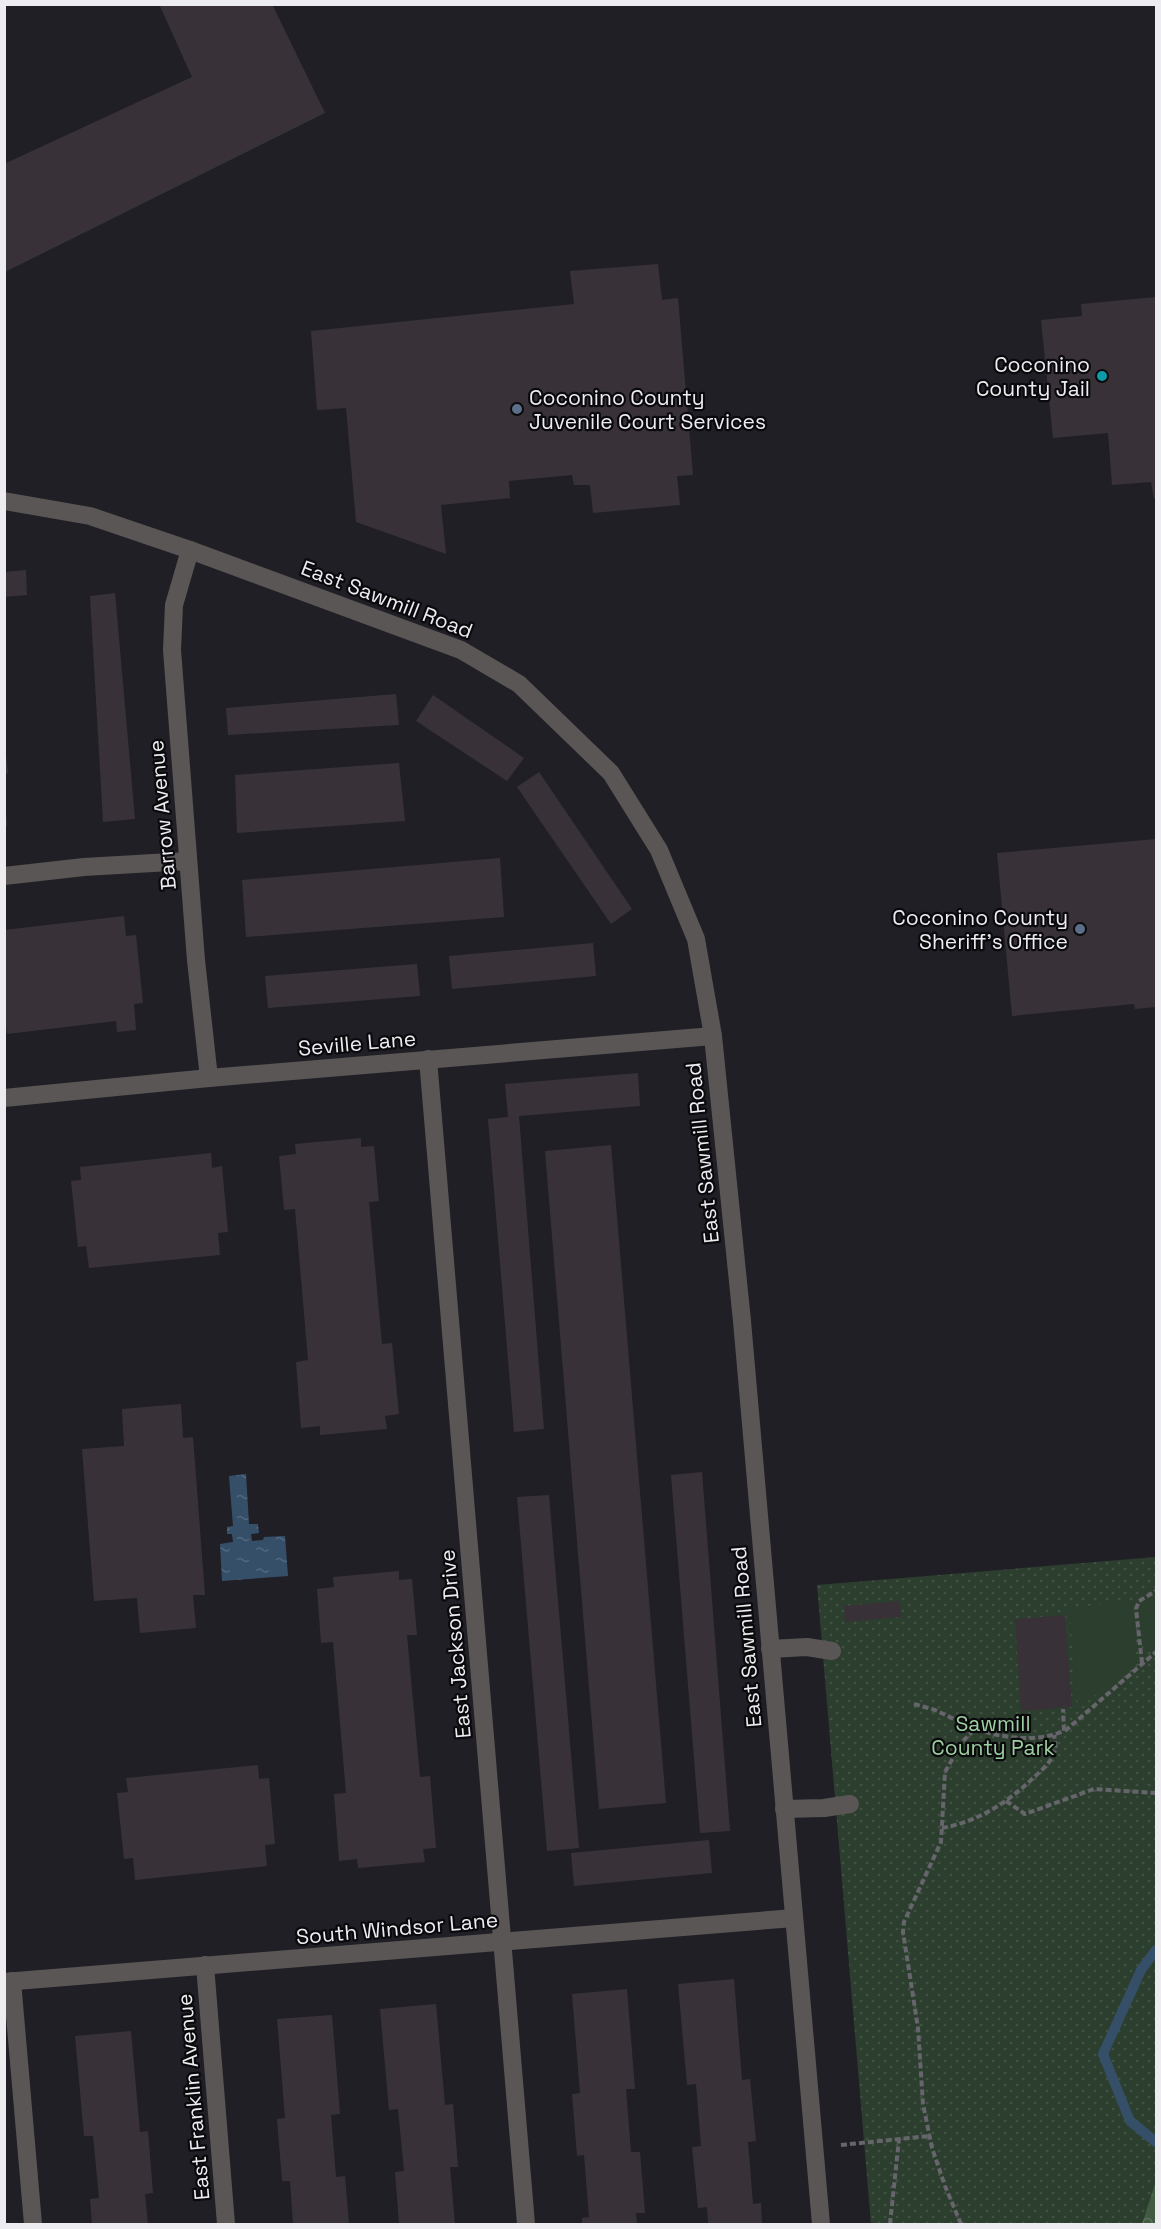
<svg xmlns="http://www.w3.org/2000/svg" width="1161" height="2229" font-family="'Space Grotesk',sans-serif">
<defs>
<pattern id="grass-dots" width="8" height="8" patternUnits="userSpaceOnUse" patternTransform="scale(1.5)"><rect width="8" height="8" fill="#2c3f2e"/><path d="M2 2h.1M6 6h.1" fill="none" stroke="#415242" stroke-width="1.8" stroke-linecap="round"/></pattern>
<pattern id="forest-crowns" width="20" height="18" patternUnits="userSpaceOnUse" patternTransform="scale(1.5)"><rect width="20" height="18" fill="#405b42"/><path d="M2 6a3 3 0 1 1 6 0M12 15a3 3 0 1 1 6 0" fill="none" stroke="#5c735e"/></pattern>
<pattern id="water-ripples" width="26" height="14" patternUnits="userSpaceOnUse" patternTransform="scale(1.5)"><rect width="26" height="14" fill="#364f68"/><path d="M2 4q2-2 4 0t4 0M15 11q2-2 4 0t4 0" fill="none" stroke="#53687e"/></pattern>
</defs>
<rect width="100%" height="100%" fill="#201f26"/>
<path fill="url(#grass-dots)" d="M1156 1557V2224H871L817 1585Z"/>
<path fill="url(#forest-crowns)" d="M1156 2181V2224H1142Z"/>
<g fill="#2c3f2e">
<path d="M1156 1595V1649L1144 1654 1140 1607 1146 1600Z"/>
<path d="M1131 1601 1137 1664 1078 1708 1069 1608Z"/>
</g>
<path fill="url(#water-ripples)" d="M246 1474 249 1524H258L259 1533 251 1534 252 1541 263 1540 264 1537 285 1536 288 1576 222 1581 220 1544 233 1542 232 1534H227V1527L233 1526 229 1476Z"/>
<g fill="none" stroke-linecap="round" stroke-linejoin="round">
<path stroke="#364f68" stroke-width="10" d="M1156 1950 1141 1970 1103 2054 1130 2121 1156 2142"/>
</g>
<g fill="#383238">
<path d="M159 4H272L325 113 5 272 4 164 192 77Z"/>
<path d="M658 264 662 300 678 298 693 475 677 476 680 505 593 513 590 485H574L572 475 509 481 510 498 441 505 446 554 356 522 346 408 317 410 311 331 574 304 570 271Z"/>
<path d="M1156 297V498L1154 499 1151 482 1112 485 1108 433 1053 438 1041 320 1082 316 1081 304Z"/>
<path d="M26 570 27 595 4 597V572Z"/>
<path d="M115 593 135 819 103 822 90 596Z"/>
<path d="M396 694 399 725 228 735 226 708Z"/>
<path d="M433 695 524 758 507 781 416 721Z"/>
<path d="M4 755H6L8 773 4 774Z"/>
<path d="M399 763 405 821 237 833 235 775Z"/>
<path d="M539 772 632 909 611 924 517 787Z"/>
<path d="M4 811H6L7 826 4 827Z"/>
<path d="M1156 839V1007L1135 1009 1134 1004 1012 1016 997 853Z"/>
<path d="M500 858 504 917 246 937 242 880Z"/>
<path d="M124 916 126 936 136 935 143 1003 134 1004 136 1030 117 1032 116 1021 7 1034 4 1017V930Z"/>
<path d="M593 943 596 976 452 989 449 956Z"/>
<path d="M417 964 420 996 268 1008 265 976Z"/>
<path d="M638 1073 640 1106 519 1116 544 1429 514 1432 488 1119 508 1117 505 1084Z"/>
<path d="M361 1138V1147L374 1146 379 1201 369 1202 382 1344 392 1343 399 1414 385 1416 387 1429 320 1435V1426L301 1428 296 1362 308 1360 295 1209 284 1210 279 1156 296 1154 295 1144Z"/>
<path d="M611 1145 666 1803 599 1809 545 1151Z"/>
<path d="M211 1153 212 1168 222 1166 228 1232 218 1233 220 1255 89 1268 86 1246 78 1247 71 1181 81 1180 80 1167Z"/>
<path d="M181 1404 183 1438 193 1437 205 1595H193L196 1628 140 1633 137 1598 94 1601 82 1449 124 1446 122 1409Z"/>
<path d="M702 1472 730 1831 700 1833 671 1475Z"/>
<path d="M549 1495 579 1848 547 1851 517 1497Z"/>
<path d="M399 1571V1580L412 1579 417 1635H407L420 1777 430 1776 436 1848 423 1849 425 1862 358 1868 357 1859 339 1861 334 1794 346 1793 333 1642 321 1643 317 1589 334 1587 333 1577Z"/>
<path d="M899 1601 901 1617 845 1622 844 1606Z"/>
<path d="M1065 1615 1072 1707 1021 1711 1015 1619Z"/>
<path d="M258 1765 259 1779 269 1778 275 1844 265 1845 267 1866 135 1880 133 1858 124 1859 117 1793 128 1792 126 1778Z"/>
<path d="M709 1840 712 1873 574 1886 571 1853Z"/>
<path d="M734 1979 742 2080 750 2079 756 2141 748 2142 753 2204 761 2203 762 2224H708L707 2207 698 2208 692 2147 701 2146 696 2084 687 2085 678 1984Z"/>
<path d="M627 1989 635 2089H626L631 2152H640L645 2213H636L637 2224H582V2218L589 2217 584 2155 577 2156 572 2094 580 2093 572 1994Z"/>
<path d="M436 2004 445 2105 453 2104 458 2167H450L455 2224H399L395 2172 404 2171 398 2109 389 2110 380 2009Z"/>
<path d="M332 2015 340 2114 331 2115 336 2177 345 2176 349 2224H293L290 2181H282L277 2119 285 2118 277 2019Z"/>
<path d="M131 2031 140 2132 148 2131 153 2193 145 2194 148 2224H92L90 2199 99 2198 93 2136H84L75 2036Z"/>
</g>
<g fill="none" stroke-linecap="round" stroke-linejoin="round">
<g stroke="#66656b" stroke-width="4" stroke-dasharray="6 3" stroke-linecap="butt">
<path d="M1142 1663 1136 1609 1139 1601 1156 1591"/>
<path d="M914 1704 935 1710 975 1729"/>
<path d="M1065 1731 1156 1652"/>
<path d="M1006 1801 1025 1814 1094 1789 1156 1793"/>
<path d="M942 1828C977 1822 1007 1803 1032 1779 1041 1771 1052 1762 1055 1750 1056 1745 1055 1740 1054 1735"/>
<path d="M841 2145 929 2136"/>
<path d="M890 2224 899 2139"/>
<path d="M961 2224 945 2186 932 2148 923 2104 918 2028 903 1932 904 1922 941 1842 945 1772 962 1742 975 1729C1004 1738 1035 1743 1064 1731L1063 1709"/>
</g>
<g stroke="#5a5655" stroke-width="18">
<path d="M4 501 90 516 190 550 461 650 519 684 611 773 659 850 696 939 713 1036 742 1321 821 2224"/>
<path d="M190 550 174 605 172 650 196 960 209 1078"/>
<path d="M4 876 84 867 188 861"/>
<path d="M428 1059 526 2224"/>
<path d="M4 1098 209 1078 713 1036"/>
<path d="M770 1649 807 1647 832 1651"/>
<path d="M784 1809 824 1808 850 1804"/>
<path d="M205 1965 226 2224"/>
<path d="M12 1981 33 2224"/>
<path d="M4 1982 794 1918"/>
</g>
</g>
<circle fill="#0f9aa8" stroke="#0a090c" stroke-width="2" cx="1102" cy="376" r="6"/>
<g fill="#5c6f8a" stroke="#0a090c" stroke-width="2">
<circle cx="517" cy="409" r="6"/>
<circle cx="1080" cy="929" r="6"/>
</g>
<g text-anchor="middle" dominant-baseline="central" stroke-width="4.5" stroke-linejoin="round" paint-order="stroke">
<g font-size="21" fill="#edecf1" stroke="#0a090c" text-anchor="end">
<text x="1090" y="364">Coconino<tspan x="1090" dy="24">County Jail</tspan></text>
<text x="529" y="397" text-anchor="start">Coconino County<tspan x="529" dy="24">Juvenile Court Services</tspan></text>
<text x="1068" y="917">Coconino County<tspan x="1068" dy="24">Sheriff's Office</tspan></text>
</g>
<g font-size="21" fill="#edecf1" stroke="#0a090c">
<text transform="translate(387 599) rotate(21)">East Sawmill Road</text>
<text transform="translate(162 815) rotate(-95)">Barrow Avenue</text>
<text transform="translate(357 1043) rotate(-5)">Seville Lane</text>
<text transform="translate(702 1153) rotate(-96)">East Sawmill Road</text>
<text transform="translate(746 1637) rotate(-95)">East Sawmill Road</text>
<text transform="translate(455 1644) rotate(-95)">East Jackson Drive</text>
<text transform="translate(397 1928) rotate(-5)">South Windsor Lane</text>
<text transform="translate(193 2097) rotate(-95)">East Franklin Avenue</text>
</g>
<g font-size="21" fill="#9ecfa1" stroke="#0a090c">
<text x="993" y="1723">Sawmill<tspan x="993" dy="24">County Park</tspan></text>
</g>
</g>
<rect width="1161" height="2229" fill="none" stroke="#edecf1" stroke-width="12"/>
</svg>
